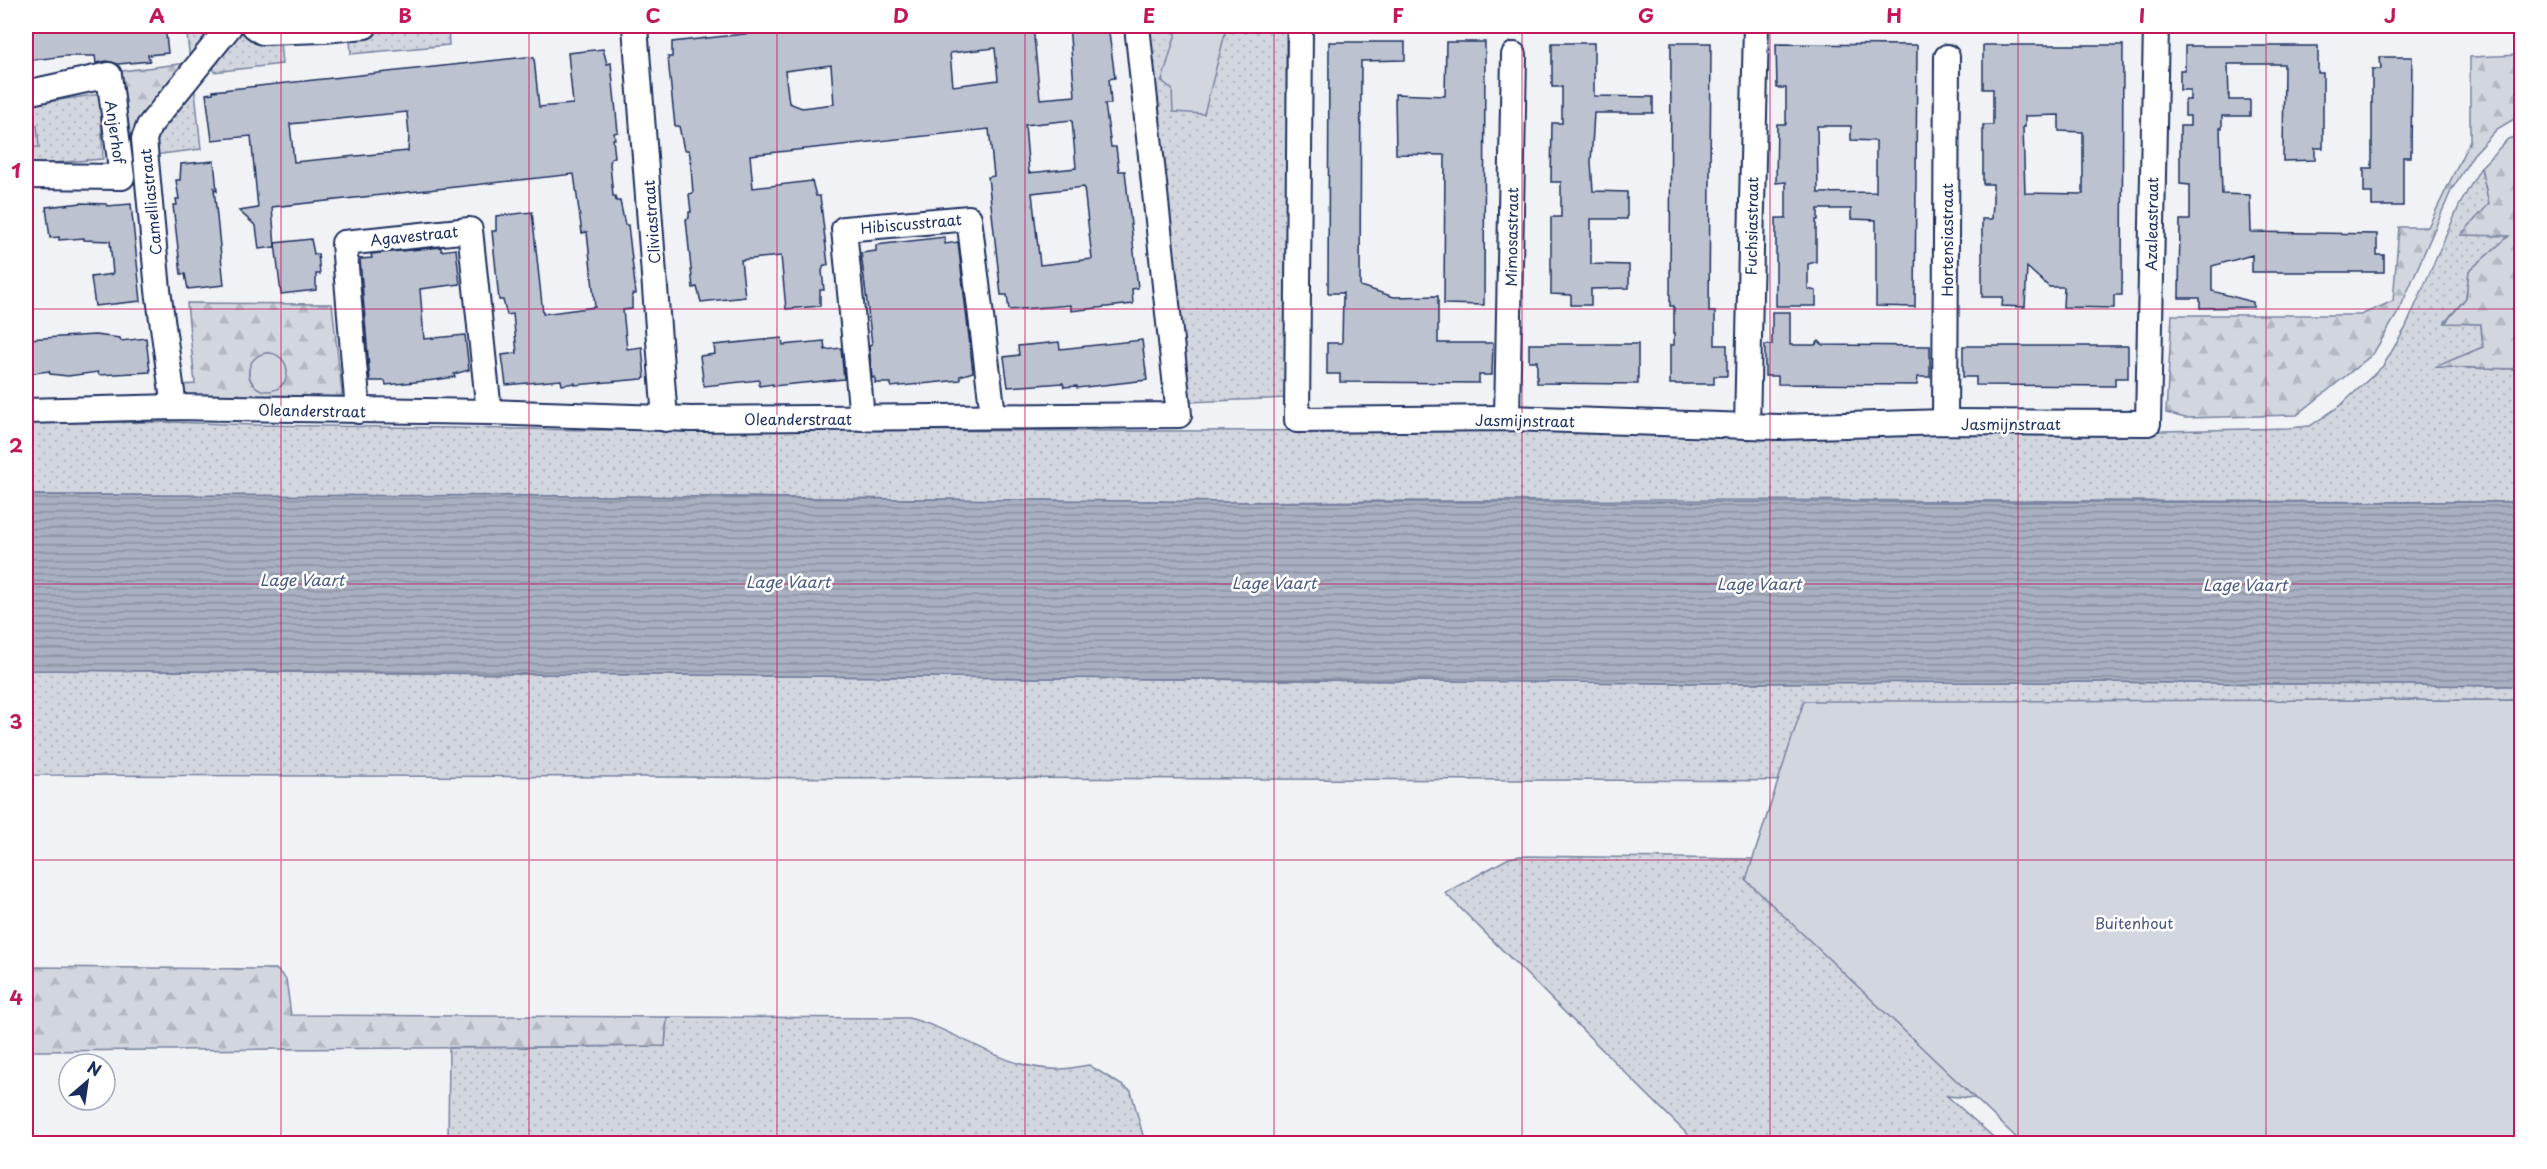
<svg xmlns="http://www.w3.org/2000/svg" width="2547" height="1169" font-family="'Playpen Sans',sans-serif">
<defs>
<pattern id="grass-dots" width="8" height="8" patternUnits="userSpaceOnUse" patternTransform="scale(1.5)"><rect width="8" height="8" fill="#d2d6df"/><path d="M2 2h.1M6 6h.1" fill="none" stroke="#b4b8c2" stroke-width="1.8" stroke-linecap="round"/></pattern>
<pattern id="forest-firs" width="22" height="20" patternUnits="userSpaceOnUse" patternTransform="scale(1.5)"><rect width="22" height="20" fill="#d2d6df"/><path d="M5 1l3.5 6h-7zM16 11l3.5 6h-7z" fill="#b4b8c2"/></pattern>
<pattern id="water-rules" width="6" height="5" patternUnits="userSpaceOnUse" patternTransform="scale(1.5)"><rect width="6" height="5" fill="#a8b0c2"/><path d="M0 2.5h6" fill="none" stroke="#8890a1"/></pattern>
</defs>
<rect width="100%" height="100%" fill="#f1f2f5"/>
<filter id="ink" filterUnits="userSpaceOnUse"><feTurbulence type="fractalNoise" baseFrequency=".0167" numOctaves="2"/><feDisplacementMap in="SourceGraphic" scale="12" xChannelSelector="R" yChannelSelector="G"/><feConvolveMatrix kernelMatrix="1 2 1 2 8 2 1 2 1" color-interpolation-filters="sRGB"/></filter>
<g filter="url(#ink)">
<g fill="url(#grass-dots)" stroke="#76829e" stroke-width="1.5">
<path d="M186 26H217L190 61Z"/>
<path d="M349 26H448L449 45 351 54Z"/>
<path d="M1147 26H1286L1289 398 1188 402Z"/>
<path d="M238 32 280 41 282 64 214 72 212 59Z"/>
<path d="M194 82 201 149 154 155V131Z"/>
<path d="M100 94 103 159 26 165V105Z"/>
<path d="M2481 167 2489 204 2510 236 2469 271 2466 298 2445 322 2481 324 2483 347 2437 367 2521 369 2522 502 1656 500 1236 502 606 496 26 495V423L169 422 255 425 589 430 1128 431 1981 429 2163 431 2289 428 2310 426 2341 405 2383 366 2405 329 2459 206Z"/>
<path d="M26 670 1678 683 2090 682 2521 686V1143H2489L1947 1096 2000 1143H1696L1445 893 1509 858 1520 856 1754 859 1849 781 26 775Z"/>
<path d="M667 1017 908 1018C960 1030 1005 1072 1061 1069 1070 1069 1080 1066 1089 1065L1131 1091 1145 1143 448 1144 449 1048 665 1046Z"/>
</g>
<g fill="url(#forest-firs)" stroke="#76829e" stroke-width="1.5" fill-rule="evenodd">
<path d="M2521 55V115L2497 129 2473 155 2451 191 2399 311 2373 354 2297 415 2185 418 2166 413 2172 315H2361L2393 301 2399 227H2428L2470 140V57Z"/>
<path d="M188 63 138 154 132 155 122 71Z"/>
<path d="M2521 135V369L2435 367 2483 347 2481 324 2445 323 2466 298 2469 271 2509 236 2461 235 2489 204 2481 167 2508 139Z"/>
<path d="M187 303 332 304 342 393 335 406 184 400 179 385 195 384ZM267 353C279 355 283 360 287 371L278 388C248 398 236 363 267 353Z"/>
<path d="M26 967 276 969 286 979 291 1015 667 1017 665 1046 31 1051V1014H26Z"/>
</g>
<g fill="#d2d6df" stroke="#76829e" stroke-width="1.5">
<path d="M1178 26H1227L1204 114 1173 112 1172 89 1162 81Z"/>
<path d="M37 125 39 147 26 148V126Z"/>
<circle cx="268" cy="372" r="19"/>
<path d="M2521 700 2522 1017 2517 1143H2022L1746 880 1804 701Z"/>
</g>
<path fill="url(#water-rules)" stroke="#707c9a" stroke-width="1.5" d="M26 495 606 496 1236 502H2521V686L2090 682 1678 683 26 670Z"/>
<g fill="#bcc2d0" stroke="#1b2f5e" stroke-width="1.5" fill-rule="evenodd">
<path d="M36 26H165L168 53 148 55 150 61 118 64 107 61 96 63 95 56H65L26 61V29L36 28Z"/>
<path d="M815 26H1033L1040 99 1075 96 1069 26H1108L1115 78 1109 79 1111 104H1105L1111 147H1116L1119 171H1125L1138 288 1132 289 1133 304 1071 311V305L1009 310 1007 295H1001L988 177 994 176 989 129 750 155 753 188 812 181 816 196H820L828 265H824L822 271 824 290H820V306L786 309 781 256 741 260 745 297 701 302 697 287 693 288 686 219 689 218V212H691L689 194 693 193 690 155 688 150H684L679 126H675L670 78 668 57H672V42ZM995 48 998 80 953 86 950 53ZM831 65 834 104 802 108 789 103 785 71ZM1072 120 1076 168 1029 173 1025 125ZM1084 187 1092 259 1040 265 1032 193Z"/>
<path d="M1329 42H1405V60L1361 61 1360 286 1394 297 1438 296V343H1493L1492 375H1479V383L1340 382V374H1327V343H1342L1343 293H1328Z"/>
<path d="M1446 42H1485L1484 305 1444 304 1445 155 1396 154 1395 94 1445 96Z"/>
<path d="M1552 43H1594V96L1653 97V113H1594L1591 162 1593 191 1627 192V219H1591V264L1629 265V288L1591 289V305H1571V295L1551 294V217H1561V182H1551L1552 123H1562V87H1552Z"/>
<path d="M1671 43H1711L1709 312H1715V345H1727V376H1714V384H1670V345H1674V306H1670Z"/>
<path d="M1776 44 1917 45 1915 307 1876 306V220L1851 219V209H1818V220H1816V262L1808 264V289L1816 291V306H1776V218H1786V182L1776 183 1777 124H1786V88H1777ZM1817 126H1851V140L1876 141V192L1818 193Z"/>
<path d="M1983 45H2123L2122 295H2114V308L2063 307 2064 287H2049L2027 267 2025 307 2002 306 2003 297H1982V219H1992L1993 201V184H1983V125H1993V89H1983ZM2059 115V131L2083 132V194L2025 193 2023 127H2025V116Z"/>
<path d="M2185 46H2318V73H2323V148H2315V160L2283 161 2284 64H2228L2229 100H2250V116H2222V128H2220L2222 194 2250 195 2251 232 2377 234V255H2384V272H2252V255L2212 266V291L2253 302V307L2200 308V298H2179L2180 220H2190V185L2180 184V126H2190V116H2185V100H2190V90H2180V70H2185Z"/>
<path d="M603 49 607 64 611 63 618 132 614 133 615 139H613L615 157 611 158 610 164 613 196H615L616 201H620L625 225H628L636 294H632V309L623 310 627 349 642 347 645 378 642 379 575 385V383L562 385 561 380 506 385 502 355 517 353 513 314 507 315 503 300H499L492 231H496V216L532 212 543 314 595 307 587 232 582 233 574 174 272 207 275 247 259 249 256 226 239 211 258 208 251 136 212 140 206 94 213 93V91L527 57 534 58 539 107 573 104 568 53ZM407 112 409 136 408 151 294 162 290 124Z"/>
<path d="M2380 57H2412L2411 157H2403V206H2372V193H2364V168H2372V69H2381Z"/>
<path d="M214 161 217 191 214 188 224 285 188 289 185 274H181L173 205H177L176 199H179L176 180H180L181 164Z"/>
<path d="M82 203 106 204 107 206 131 204 141 301 95 306 91 277 113 274 110 241 84 240V238L59 240V237L50 238 46 207Z"/>
<path d="M945 237V244L958 242 973 372 960 376V380L891 387V383H875V377L872 378 869 345 872 344 861 253 876 251V245Z"/>
<path d="M311 239 314 254H318L320 274H316V290L281 294 275 243Z"/>
<path d="M441 247V251L456 249 460 284 420 289 424 339 465 335 469 370 454 374 455 377 435 380 386 385 385 381H370L360 259 372 258 371 254Z"/>
<path d="M1772 312H1790V345H1815L1819 341 1823 345 1930 346V377H1918L1917 385 1778 384V376H1765V345H1772Z"/>
<path d="M95 335 120 338 121 341 146 338 150 372 99 375 98 372 68 376 50 374 49 371 26 374V339Z"/>
<path d="M782 338 783 345 824 341 825 350 841 348 844 379 773 386V384L759 386V380L704 386 700 356 715 354 714 345Z"/>
<path d="M1142 340 1147 380 1077 388V386L1064 387 1063 383 1008 387 1004 357 1019 355 1018 346 1059 342 1060 349Z"/>
<path d="M1529 344H1638V384L1537 383V361H1529Z"/>
<path d="M1963 346H2128V378H2115V386L1976 385V377H1963Z"/>
</g>
<g fill="none" stroke-linecap="round" stroke-linejoin="round">
<defs>
<g id="minor">
<path d="M254 26 262 32 324 30 365 26"/>
<path d="M635 26 665 419"/>
<path d="M1300 26 1297 420 1507 418 1779 427 1945 422 2148 423 2156 26"/>
<path d="M26 93 109 75 122 177 26 176"/>
<path d="M174 407 158 290 144 139 149 126 230 26"/>
<path d="M26 411 174 407 489 412 691 419 1179 415 1137 26"/>
<path d="M358 411 344 243 470 230 489 412"/>
<path d="M862 418 844 229 969 218 993 415"/>
<path d="M1507 418 1514 55"/>
<path d="M1945 422 1947 57"/>
<path d="M1747 426 1756 26"/>
</g>
</defs>
<use href="#minor" stroke="#1b2f5e" stroke-width="28"/>
<use href="#minor" stroke="#fff" stroke-width="24"/>
</g>
</g>
<path fill="none" stroke="#c2185b" stroke-width="1.5" stroke-opacity="0.55" d="M281 26V1144M529 26V1144M777 26V1144M1025 26V1144M1274 26V1144M1522 26V1144M1770 26V1144M2018 26V1144M2266 26V1144M26 309H2522M26 584H2522M26 860H2522"/>
<g text-anchor="middle" dominant-baseline="central" stroke-width="5" stroke-linejoin="round" paint-order="stroke">
<g font-size="15" fill="#1b2f5e" stroke="#fff">
<text transform="translate(116 132) rotate(82)">Anjerhof</text>
<text transform="translate(150 202) rotate(-96)">Camelliastraat</text>
<text transform="translate(651 222) rotate(-94)">Cliviastraat</text>
<text transform="translate(911 223) rotate(-5)">Hibiscusstraat</text>
<text transform="translate(2151 224) rotate(-89)">Azaleastraat</text>
<text transform="translate(1751 226) rotate(-89)">Fuchsiastraat</text>
<text transform="translate(414 235) rotate(-6)">Agavestraat</text>
<text transform="translate(1511 237) rotate(-89)">Mimosastraat</text>
<text transform="translate(1946 240) rotate(-90)">Hortensiastraat</text>
<text transform="translate(312 410) rotate(1)">Oleanderstraat</text>
<text x="798" y="418">Oleanderstraat</text>
<text transform="translate(1525 420) rotate(1)">Jasmijnstraat</text>
<text x="2011" y="423">Jasmijnstraat</text>
</g>
<g font-size="15" fill="#49597e" stroke="#fff">
<text x="2134" y="922">Buitenhout</text>
</g>
<g font-size="16" font-style="italic" fill="#4c5c81" stroke="#fff">
<text x="302" y="579">Lage Vaart</text>
<text x="788" y="581">Lage Vaart</text>
<text x="1274" y="582">Lage Vaart</text>
<text x="1759" y="583">Lage Vaart</text>
<text x="2245" y="584">Lage Vaart</text>
</g>
</g>
<rect width="2547" height="1169" fill="none" stroke="#fff" stroke-width="66"/>
<g transform="translate(87 1082) rotate(29)"><circle r="28" fill="#ffffff" stroke="#a4acbf" stroke-width="1.5"/>
<path d="M0-4.5L10 22L0 15L-10 22Z" fill="#1b2f5e"/>
<text y="-9" font-size="16" font-weight="bold" text-anchor="middle" fill="#1b2f5e">N</text>
</g>
<rect x="33" y="33" width="2481" height="1103" fill="none" stroke="#c2185b" stroke-width="2"/>
<g font-size="20" text-anchor="middle" font-weight="bold" fill="#c2185b">
<text x="157" y="23">A</text>
<text x="405" y="23">B</text>
<text x="653" y="23">C</text>
<text x="901" y="23">D</text>
<text x="1149" y="23">E</text>
<text x="1398" y="23">F</text>
<text x="1646" y="23">G</text>
<text x="1894" y="23">H</text>
<text x="2142" y="23">I</text>
<text x="2390" y="23">J</text>
<text x="16" y="178">1</text>
<text x="16" y="453">2</text>
<text x="16" y="729">3</text>
<text x="16" y="1005">4</text>
</g>
</svg>
